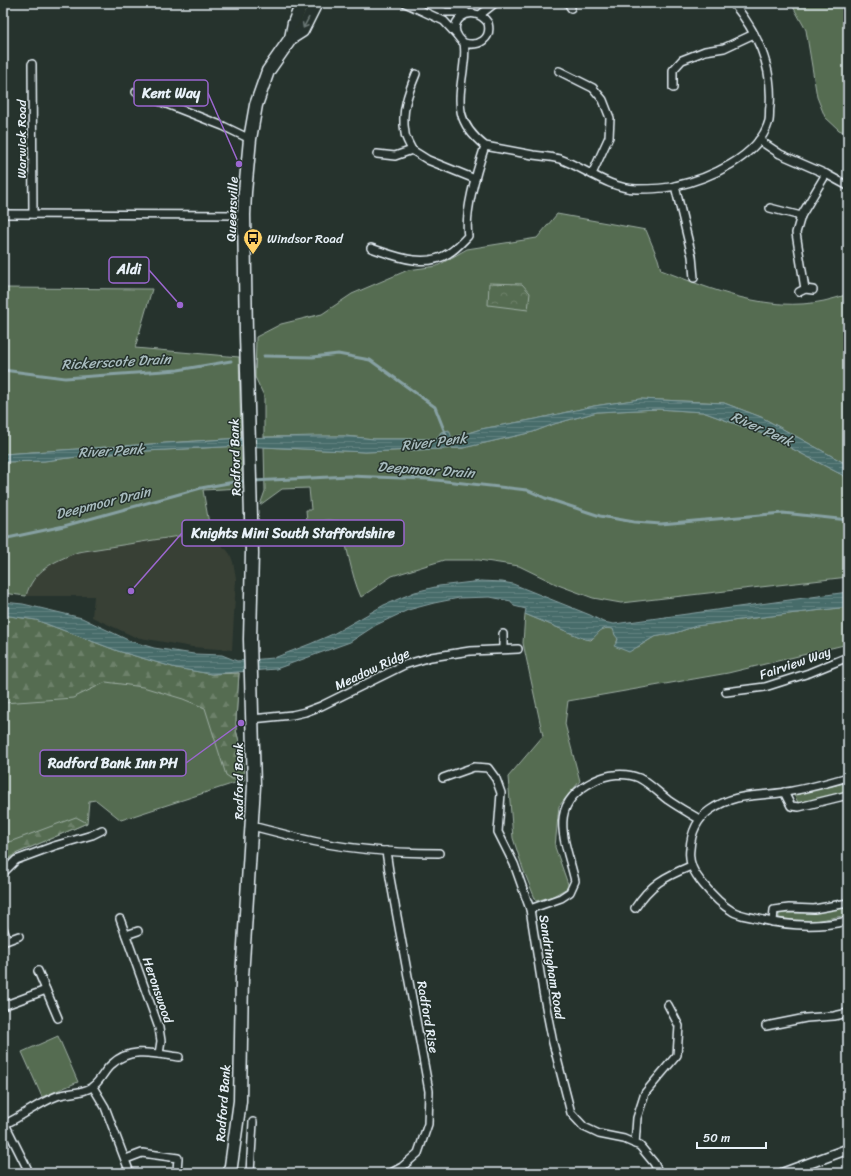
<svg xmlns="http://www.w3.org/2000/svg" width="851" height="1176" font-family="Sriracha,sans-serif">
<defs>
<pattern id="forest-firs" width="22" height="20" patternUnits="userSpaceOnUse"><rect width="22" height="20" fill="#556c51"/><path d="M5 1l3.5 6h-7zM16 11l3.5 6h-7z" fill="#6d816b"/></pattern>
<pattern id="park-crowns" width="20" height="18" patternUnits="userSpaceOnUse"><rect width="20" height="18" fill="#556c51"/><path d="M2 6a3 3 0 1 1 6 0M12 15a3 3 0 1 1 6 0" fill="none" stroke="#6d816b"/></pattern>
<pattern id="water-rules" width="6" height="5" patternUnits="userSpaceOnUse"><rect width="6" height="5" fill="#476c6a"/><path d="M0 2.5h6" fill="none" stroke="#628180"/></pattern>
</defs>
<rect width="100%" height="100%" fill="#26332d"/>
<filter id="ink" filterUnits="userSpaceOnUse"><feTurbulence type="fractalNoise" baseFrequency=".025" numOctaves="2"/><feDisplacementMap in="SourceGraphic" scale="8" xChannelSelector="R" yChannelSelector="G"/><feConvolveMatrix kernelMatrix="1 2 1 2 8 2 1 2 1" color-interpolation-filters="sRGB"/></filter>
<g filter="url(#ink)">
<path fill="#384036" d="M179 536H193L212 540 226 549 230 554 233 562 236 579 232 650 192 647 135 637 92 617 94 596H26L29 587 37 575 49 565 63 557 78 552Z"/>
<g fill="#556c51" stroke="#9eaea4">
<path d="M791 3H848V134L839 130 825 117 817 97 806 30Z"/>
<path d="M557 214 646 230 658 259 661 270C713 290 768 313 824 301 832 299 840 297 848 294V465L761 417 724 403 640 399 594 406 536 419 481 429 452 438 441 432 437 439H374L345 436 264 437V396L255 377 256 337 281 324 322 314 352 294 408 270 437 266 467 249 537 238Z"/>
<path d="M3 288 152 289 135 348 239 357 241 438 3 454Z"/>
<path d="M658 409 703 412 766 435 848 478V577L621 603 593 598 558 585 519 566 479 560H444L392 576 361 597C350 573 348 546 339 521L329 520 307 522 306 510H311L309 488 282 489 260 505 265 491 264 447 365 452 463 448 533 432 554 424 597 412Z"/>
<path d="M241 446 242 488 203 490 212 540 193 536H179L78 552C55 561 33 570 26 596L3 593V462L44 461 85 456 146 451Z"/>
<path d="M848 607V644L728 673 568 701 565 724 580 781 559 806 555 847 569 887 553 896 536 901 523 869 513 838 508 777 543 736 523 643 525 614 585 639 591 640C600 632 600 626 614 629L615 635 618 638 617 642 638 647 654 637 675 633 696 626 754 618Z"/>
<path d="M3 615 211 674 239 673 236 720V730L242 753 244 780 121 820 96 800 89 801 87 823 15 854 3 864Z"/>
<path d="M848 782V791L799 804 794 795Z"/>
<path d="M848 906V915L814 921 779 919V913H804Z"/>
<path d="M58 1036 78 1082 42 1097 22 1052Z"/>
</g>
<g fill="url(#forest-firs)" stroke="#9eaea4">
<path d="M3 615 36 620 118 651 176 668 211 674 239 673 236 720V730L242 753 244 780 232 779 226 775 205 708 183 699 143 687 106 682 73 698 3 703Z"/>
<path d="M76 817 87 823 15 854 3 864V843L12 841Z"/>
</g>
<path fill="url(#park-crowns)" stroke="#9eaea4" d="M489 283 522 284 530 293 528 310 488 305Z"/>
<g fill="url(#water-rules)" stroke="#87a1a3">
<path d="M640 399 724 403 761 417 848 465V478L766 435 703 412 658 409 597 412 554 424 533 432 463 448 365 452 241 446 146 451 85 456 44 461 3 462V454L241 438 315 436H345L374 439H437L441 432 449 430 452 438 481 429 536 419 594 406Z"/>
<path d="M481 581 502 582 513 584 590 615 603 622 614 624 848 592V607L754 618 696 626 675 633 654 637 629 652 614 646 617 642 618 639 615 635 613 629C595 625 600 641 585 639L525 614 526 609 514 606 511 601 490 597 459 598 434 603 408 610 376 625 350 642 276 669 211 674 176 668 118 651 36 620 3 615V602L23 604 82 618 130 641 154 648 194 654 222 655 237 661 274 658 310 644 333 634 384 605 415 592 439 586Z"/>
</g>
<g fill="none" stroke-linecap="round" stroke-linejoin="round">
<g stroke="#87a1a3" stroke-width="3">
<path d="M264 356 313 357 338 354 370 360 435 407 446 435"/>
<path d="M3 370 65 378 178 370 231 361"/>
<path d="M253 481 349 476 427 479 527 490 545 498 600 516 634 522 661 524 783 513 848 520"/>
<path d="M3 539 64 526 201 488 234 482 247 481"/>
</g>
<defs>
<g id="minor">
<path d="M405 3 444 21 457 35"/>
<path d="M425 3 445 12H466"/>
<path d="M568 3 571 8"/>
<path d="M481 14 495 3"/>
<path d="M464 43C479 47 492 39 488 23 472 0 440 24 464 43 466 53 464 61 463 71 458 105 456 123 485 146 501 149 517 152 533 155 542 156 552 157 560 159 585 168 608 188 636 189 649 189 663 189 675 186 708 179 759 157 769 121 770 116 769 111 770 106 773 67 757 32 733 3"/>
<path d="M32 64 33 214"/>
<path d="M559 71 593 88 603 100 610 118 609 137 592 174"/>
<path d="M673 88V70L682 60 705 51 724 48 754 34"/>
<path d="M136 92 223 126 250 139"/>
<path d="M759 140 780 154 826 174 848 186"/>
<path d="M412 150C410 145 405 138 405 133 401 112 408 93 416 74"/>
<path d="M412 150 428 160 475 179"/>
<path d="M377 154 395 156 412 150"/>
<path d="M675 186 692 256 694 278"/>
<path d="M770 208 801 216"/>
<path d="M3 214 244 215"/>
<path d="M371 248C395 256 425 269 449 253 456 249 462 242 468 236 464 212 477 170 485 146"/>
<path d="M805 289 796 233 801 216 826 174"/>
<path d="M799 292 805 289 813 290"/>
<path d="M503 634V649"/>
<path d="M726 692 765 687 809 673 848 657"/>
<path d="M252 719 292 715 305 712 321 706 404 665 431 657 470 651 518 649"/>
<path d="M848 777C827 783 807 789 786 792 758 797 736 792 710 810 697 819 691 834 690 849 688 863 694 873 703 884 712 895 720 904 732 911 738 915 747 916 755 918 786 926 816 928 848 921"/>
<path d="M443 778 474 767 488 768 496 779 501 793 498 832 514 864 530 909 543 992 553 1043 571 1113 584 1127 599 1134 624 1139 640 1146 654 1163 659 1173"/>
<path d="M784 792 791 806 799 807 848 795"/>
<path d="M252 826C268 830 283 834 299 838 344 849 393 853 439 853"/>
<path d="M386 851 390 878 429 1091 428 1124 418 1153 402 1167 391 1173"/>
<path d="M3 873 16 860 54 846 92 835 102 830"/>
<path d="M635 908C651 884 664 877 691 866"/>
<path d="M530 909 561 898 570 892 575 881C566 841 545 805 594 781 607 774 625 772 639 778 649 783 659 793 668 800 678 807 689 813 699 819"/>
<path d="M120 919 159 1028 161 1041 159 1054"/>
<path d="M773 922 774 910 789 908 814 909 848 903"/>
<path d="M3 928 7 940"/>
<path d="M126 935 138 931"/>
<path d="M3 942 19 936"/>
<path d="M38 971 58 1018"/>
<path d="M3 1006 46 990"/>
<path d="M766 1026 806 1018 834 1016 848 1013"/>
<path d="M93 1087 105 1107 130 1173"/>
<path d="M5 1124 27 1168 28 1173"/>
<path d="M3 1125C22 1117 38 1103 57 1096 69 1092 82 1094 92 1087 101 1081 104 1070 112 1064 131 1046 156 1054 179 1057"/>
<path d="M635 1144 637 1118 645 1093 677 1055 679 1026 668 1005"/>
<path d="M126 1159 142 1153 178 1158 177 1170"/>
<path d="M250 1173 253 1122"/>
</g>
<path id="tertiary" d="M783 1173 848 1149"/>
<g id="trunk">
<path d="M291 38 294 23 302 3"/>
<path d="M230 1173 240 1101 242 977 254 786 250 639 252 553 246 334 244 215 245 192 250 139 256 105 268 71 291 38 302 31 316 3"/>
</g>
</defs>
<use href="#minor" stroke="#e8f1f8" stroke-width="10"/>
<use href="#tertiary" stroke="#e8f1f8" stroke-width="12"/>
<use href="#trunk" stroke="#e8f1f8" stroke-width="15"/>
<use href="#minor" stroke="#26332d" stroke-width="7"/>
<use href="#tertiary" stroke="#26332d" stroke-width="9"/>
<use href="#trunk" stroke="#26332d" stroke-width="12"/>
</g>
<defs><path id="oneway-shaft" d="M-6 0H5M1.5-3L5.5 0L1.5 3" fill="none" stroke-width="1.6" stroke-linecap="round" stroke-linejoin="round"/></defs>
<use stroke="#6a7674" href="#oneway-shaft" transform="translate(306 23) rotate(118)"/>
</g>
<defs>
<symbol id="bus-pin" viewBox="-11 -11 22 30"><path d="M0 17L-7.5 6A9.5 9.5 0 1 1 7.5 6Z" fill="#ffd166" stroke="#26332d"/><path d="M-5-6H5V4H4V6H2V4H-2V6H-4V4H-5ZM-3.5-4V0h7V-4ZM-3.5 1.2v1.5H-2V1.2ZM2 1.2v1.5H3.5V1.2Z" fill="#111"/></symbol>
</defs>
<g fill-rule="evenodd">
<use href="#bus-pin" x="242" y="227" width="22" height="30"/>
</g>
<g text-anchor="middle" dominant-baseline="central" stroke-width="3" stroke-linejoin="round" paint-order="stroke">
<g font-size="13" fill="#e8f1f8" stroke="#26332d">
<text transform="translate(21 139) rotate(-90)">Warwick Road</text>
<text transform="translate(232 209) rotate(-88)">Queensville</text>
<text transform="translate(235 457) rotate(-92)">Radford Bank</text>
<text transform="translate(795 663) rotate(-19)">Fairview Way</text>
<text transform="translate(372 669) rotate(-25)">Meadow Ridge</text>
<text transform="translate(238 781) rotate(-90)">Radford Bank</text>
<text transform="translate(552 967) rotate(81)">Sandringham Road</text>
<text transform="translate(158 990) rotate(71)">Heronswood</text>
<text transform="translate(428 1017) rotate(80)">Radford Rise</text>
<text transform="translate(223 1103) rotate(-86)">Radford Bank</text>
</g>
<g font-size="13" fill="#e8f1f8" stroke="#26332d" text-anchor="start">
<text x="267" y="238">Windsor Road</text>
</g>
<g font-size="14" font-style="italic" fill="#a8bcbf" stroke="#26332d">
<text transform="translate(116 362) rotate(-3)">Rickerscote Drain</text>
<text transform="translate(762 429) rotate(24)">River Penk</text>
<text transform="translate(434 442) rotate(-7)">River Penk</text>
<text transform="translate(111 451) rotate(-3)">River Penk</text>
<text transform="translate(426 470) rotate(4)">Deepmoor Drain</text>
<text transform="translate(103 503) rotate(-14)">Deepmoor Drain</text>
</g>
</g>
<path fill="none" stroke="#9c67d0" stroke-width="1.5" d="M239 164L208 93M180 305L149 270M131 591L182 533M241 723L186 763"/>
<g fill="#9c67d0" stroke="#26332d" stroke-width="1.5">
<circle cx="239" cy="164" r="4"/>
<circle cx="180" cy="305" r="4"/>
<circle cx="131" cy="591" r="4"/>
<circle cx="241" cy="723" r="4"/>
</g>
<g fill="#26332d" stroke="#9c67d0" stroke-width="1.5">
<rect x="134" y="80" width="74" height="26" rx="4"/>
<rect x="109" y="257" width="40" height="26" rx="4"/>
<rect x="182" y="520" width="222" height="26" rx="4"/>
<rect x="40" y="750" width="146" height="26" rx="4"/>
</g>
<g font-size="14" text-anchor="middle" font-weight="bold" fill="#e8f1f8">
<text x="171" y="98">Kent Way</text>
<text x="129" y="274">Aldi</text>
<text x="293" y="538">Knights Mini South Staffordshire</text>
<text x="113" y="768">Radford Bank Inn PH</text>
</g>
<rect width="851" height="1176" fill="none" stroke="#26332d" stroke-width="16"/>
<rect x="8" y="8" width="835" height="1160" fill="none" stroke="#e8f1f8" stroke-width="1.5" filter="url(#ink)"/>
<path d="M697 1142v6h69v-6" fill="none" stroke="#e8f1f8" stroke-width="2"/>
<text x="703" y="1142" font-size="12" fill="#e8f1f8" stroke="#26332d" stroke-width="3" paint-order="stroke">50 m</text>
</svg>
